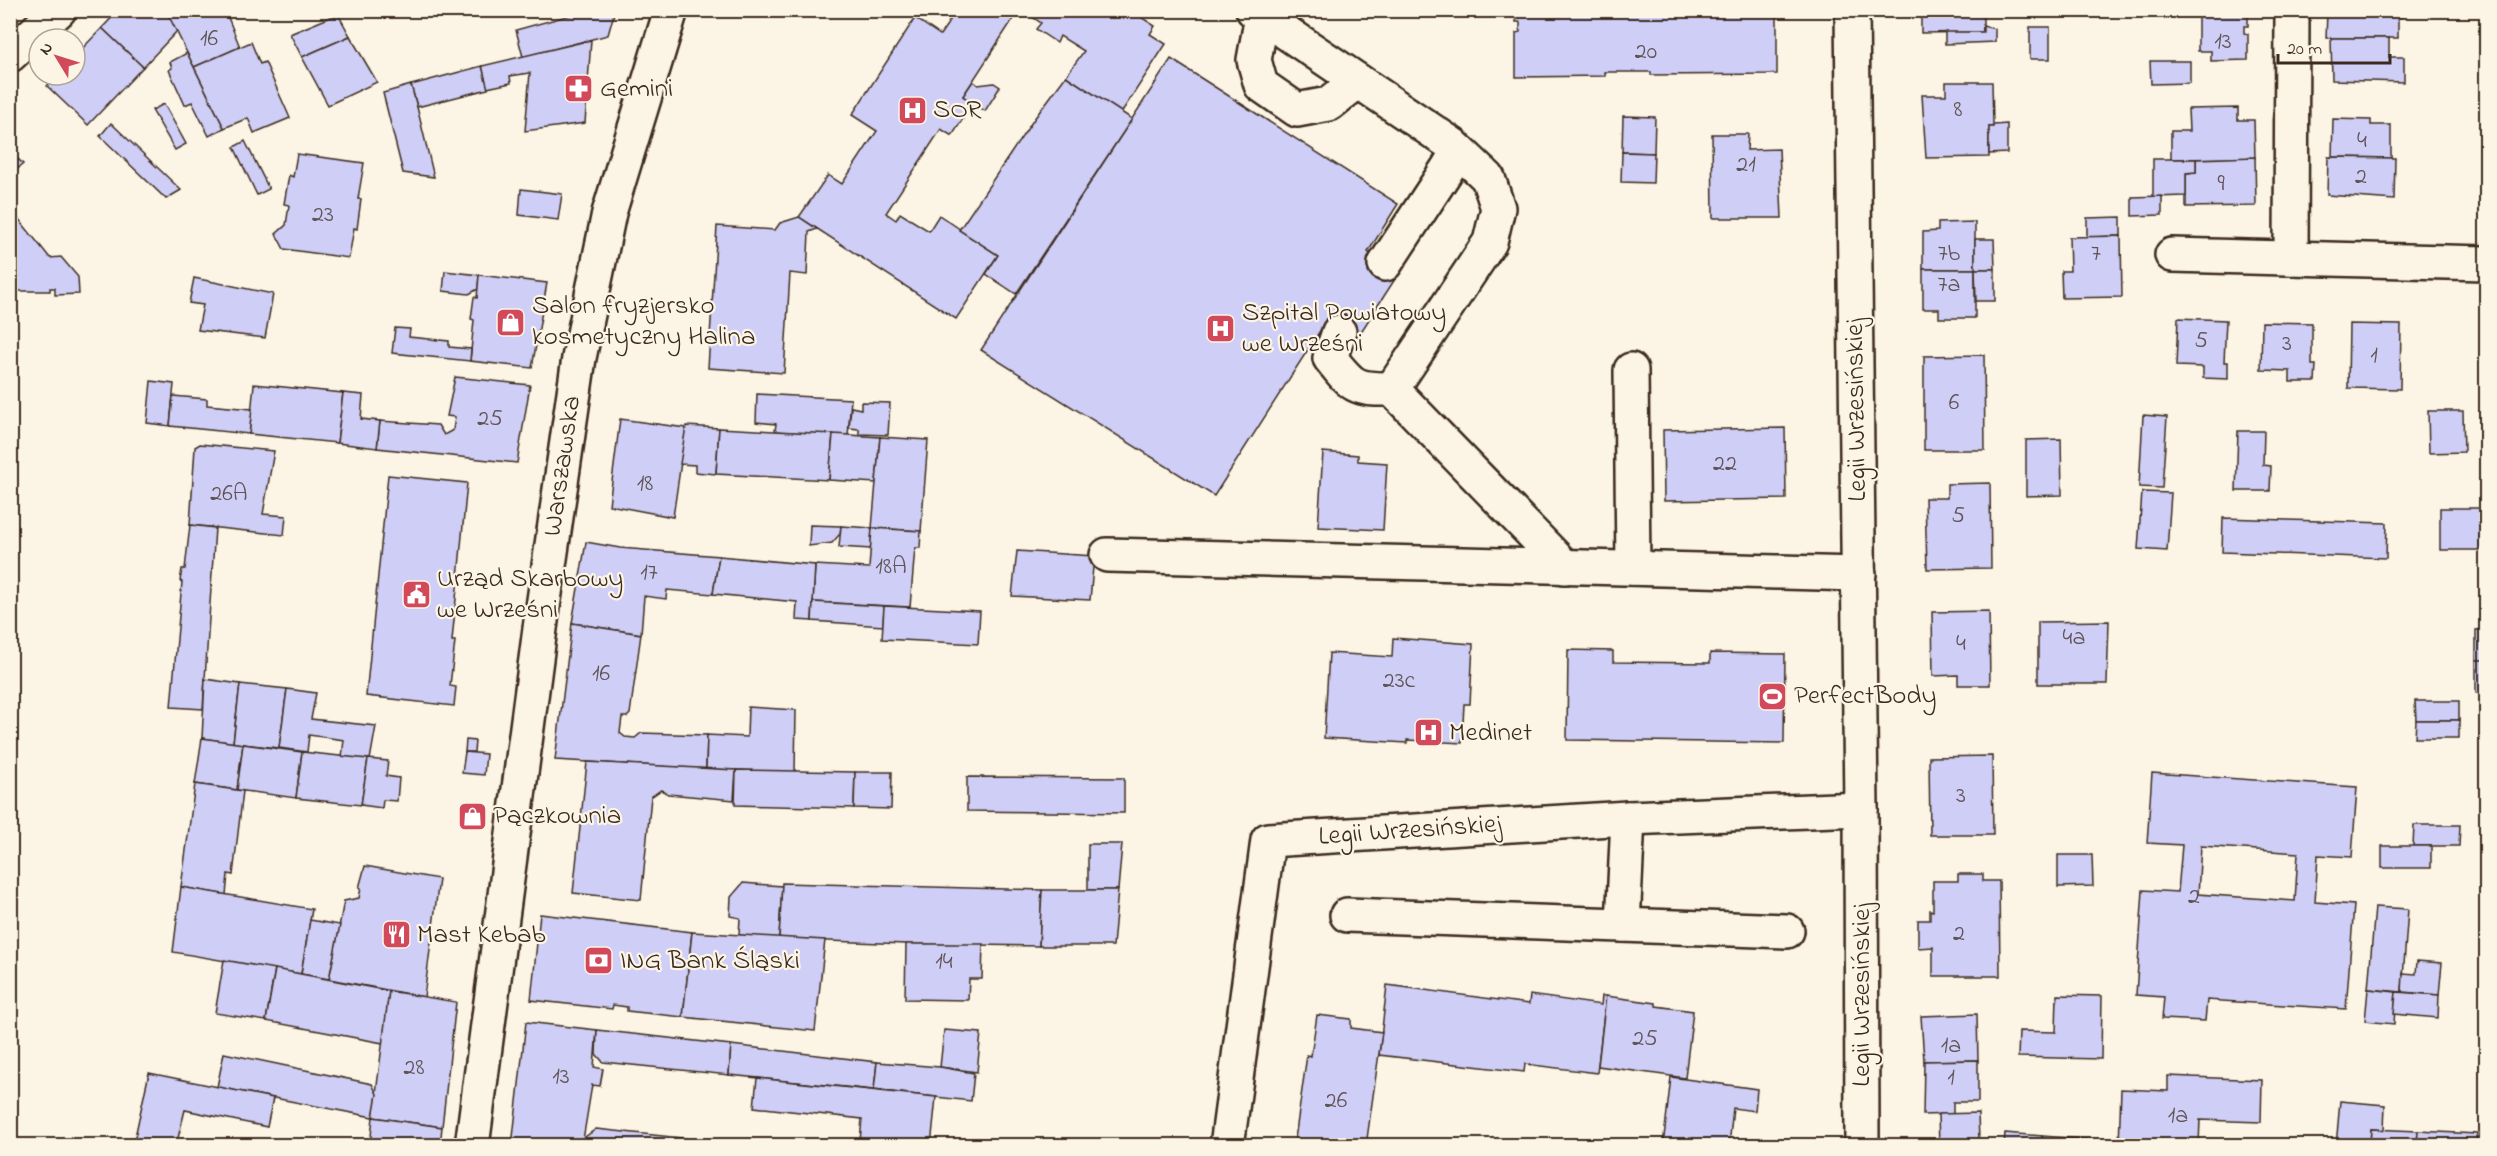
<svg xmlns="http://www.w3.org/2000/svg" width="2497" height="1156" font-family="'Indie Flower',sans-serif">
<rect width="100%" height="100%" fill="#fcf5e5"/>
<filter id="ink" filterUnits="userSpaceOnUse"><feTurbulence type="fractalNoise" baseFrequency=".0167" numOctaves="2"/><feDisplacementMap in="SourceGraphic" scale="12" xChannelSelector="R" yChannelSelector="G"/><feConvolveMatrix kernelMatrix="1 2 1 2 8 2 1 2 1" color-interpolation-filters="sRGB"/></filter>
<g filter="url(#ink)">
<g fill="#cecef7" stroke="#3b2a1e" stroke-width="1.5" fill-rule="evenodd">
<path d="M119 10H166L177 31 143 67 102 28Z"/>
<path d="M166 10H225L240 47 194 67Z"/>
<path d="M579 10H615L608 35 523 57 516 30 578 13Z"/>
<path d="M957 10H1019L963 96 973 103 952 136 941 129 886 213 896 220 900 213 929 231 939 215 998 255 956 319 799 217 828 175 842 184 877 131 852 115 915 18 940 35Z"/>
<path d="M1022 10H1113L1117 14 1119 10H1130L1155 26 1150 34 1166 44 1121 113 1066 76 1084 51 1060 36 1057 43 1036 29 1041 23Z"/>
<path d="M1516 10H1777V74L1651 75V72H1605V76L1516 77V33L1520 32V22H1516Z"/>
<path d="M1921 10H1983V32L1921 33Z"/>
<path d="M2198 10H2248V26H2244V33L2248 34V60L2211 61V51H2198Z"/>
<path d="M2332 10H2401V17L2398 16V38H2326L2327 12Z"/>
<path d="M338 14 350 36 302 57 290 34Z"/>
<path d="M1983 26 1995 29V42L1945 44V32H1983Z"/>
<rect x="2030" y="27" width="20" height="32"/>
<path d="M102 28 143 67 88 125 47 86 57 75H75V56Z"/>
<path d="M350 36 377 82 328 105 302 57Z"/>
<path d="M2331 38H2389V57H2404V82L2332 80Z"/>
<path d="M591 40 585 123 525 131 530 73 510 76 511 83 487 88 482 66Z"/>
<path d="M251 42 260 64 265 62 290 118 254 133 248 118 224 128 194 67Z"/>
<path d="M187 53 224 128 209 136 192 102 185 105 169 70 172 68 170 62Z"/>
<path d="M1171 59 1398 204 1368 252 1399 273 1355 341 1325 323 1214 496 981 350Z"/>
<path d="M2150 61H2190V83L2151 84Z"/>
<path d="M482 66 488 89 417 107 411 85Z"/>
<path d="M1066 76 1132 119 1016 294 986 274 998 255 959 230 1034 119Z"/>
<path d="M973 81 978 85 994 83 1000 87 985 111 963 96Z"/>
<path d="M1946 82H1992L1993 125V127H1989V157L1926 158 1922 95H1946Z"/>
<path d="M411 85 417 107 434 177 403 173 383 93Z"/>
<path d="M164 104 186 144 175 150 152 110Z"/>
<path d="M2238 108V120H2254L2255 158 2171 159V131H2189L2188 109Z"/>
<path d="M1623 116 1655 117 1654 153 1622 152Z"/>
<path d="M2333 119 2371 120V125H2391V158L2332 157Z"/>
<path d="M111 123 181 190 166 199 100 136Z"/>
<path d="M2007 124V153L1989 154V127H1993V125Z"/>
<path d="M1712 134H1748L1747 150 1779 149 1782 218H1713Z"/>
<path d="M245 141 269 189 257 195 234 147Z"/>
<path d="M10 151 23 164 10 176Z"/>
<path d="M1622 152 1654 153 1653 183 1621 182Z"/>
<path d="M297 154 364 163 358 199H361L357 229 354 228 349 258 284 249 276 234 286 225 289 205 284 204 289 175 293 177Z"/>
<path d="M2255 157 2256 206 2186 207V173L2196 172V159Z"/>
<path d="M2328 157 2395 158 2394 200 2327 195Z"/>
<path d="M2153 159H2196V172L2186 173V196L2153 197Z"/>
<path d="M521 189 562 194 558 220 519 215Z"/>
<path d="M2162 196V215L2132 216V197Z"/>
<path d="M14 213 50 258 61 257 78 277 79 294 55 295V288H50V291H12L10 214Z"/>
<path d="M799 217 817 229 809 232 807 275 790 273 784 373 708 368 717 226 775 230 780 223Z"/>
<path d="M2121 217V236L2087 237V218Z"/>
<path d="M1975 222V269H1923V232L1938 231V223Z"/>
<path d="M2121 236 2122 297 2062 298 2061 271H2070L2069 237Z"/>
<path d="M1975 239H1994L1995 269H1975Z"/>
<path d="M1923 269H1975V318H1939V309H1923Z"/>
<path d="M1975 269H1995V301H1976Z"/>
<path d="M445 271 479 275 478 289 469 294 443 291Z"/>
<path d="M479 275 547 283 532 368 470 361 474 320 471 319 474 297 477 298Z"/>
<path d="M194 278 273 294 265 338 198 330 203 305 189 303Z"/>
<path d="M2178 318 2226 320 2224 362H2228V379L2203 378V367L2176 366Z"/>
<path d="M2262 322 2312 323V365H2316L2315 382H2290V371L2261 370Z"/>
<path d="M2349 324 2401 325 2400 389 2348 388Z"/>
<path d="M395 328 410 329 409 337 449 341V347L471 349 470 361 392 353Z"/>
<path d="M1984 355 1985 450H1924V356Z"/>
<path d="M455 377 530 385 517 463 377 448 380 421 438 425 444 435 453 430 455 417 447 416Z"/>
<path d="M151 381 174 384 170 426 147 423Z"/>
<path d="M254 384 343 393 337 443 249 434Z"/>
<path d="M343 393 363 395 361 419 380 421 377 448 337 443Z"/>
<path d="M757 394 851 399 848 436 775 431 776 424 756 422Z"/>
<path d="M173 396 207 399V405L252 409 249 434 170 426Z"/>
<path d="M861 402 890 403 888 435 859 434V429L849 428 851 407 861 409Z"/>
<path d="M2428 411H2463L2464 452 2429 453Z"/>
<path d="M2143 415 2167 417 2162 488 2139 487Z"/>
<path d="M620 419 686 428 673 517 609 505Z"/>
<path d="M686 426 719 428 716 474 695 472V465L680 464Z"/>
<path d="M719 428 833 434 829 480 716 474Z"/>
<path d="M1785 428 1786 499 1664 501 1663 430Z"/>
<path d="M2238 431H2264L2263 465 2271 466 2270 491H2236Z"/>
<path d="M833 434 880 437 876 483 829 480Z"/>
<path d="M880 437 928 440 921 531 872 528Z"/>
<path d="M2061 439 2062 495 2026 496V440Z"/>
<path d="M200 444 274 451 263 514 286 516 284 535 190 525 195 447Z"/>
<path d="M1323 452 1358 455V461L1387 463 1383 530 1318 527Z"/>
<path d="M388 475 467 483 452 641H455L450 686 456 687 454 706 366 696Z"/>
<path d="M1990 483 1991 568 1927 569 1925 498H1947V484Z"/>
<path d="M2142 492 2171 493 2167 551 2138 549Z"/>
<rect x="2440" y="508" width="46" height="42"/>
<path d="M2223 518 2387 523 2386 558 2222 552Z"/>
<path d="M190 525 215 528 203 709 171 707 182 582 180 581 182 569H185Z"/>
<path d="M810 525 841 526 840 534 832 543 809 546Z"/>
<path d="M841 526 872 528 871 549 839 547Z"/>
<path d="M872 528 921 531 920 548H915L910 607 813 602 815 565 869 568Z"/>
<path d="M586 542 620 548 719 556 713 594 667 590 666 599 644 596 641 634 572 623Z"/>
<path d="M1017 551 1094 556 1090 600 1012 596Z"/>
<path d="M719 556 815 565 812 621 796 620 797 602 713 594Z"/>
<path d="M813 602 884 606 883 626 812 621Z"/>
<path d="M884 606 980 611 978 644 882 639Z"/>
<path d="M1989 611 1990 685H1958V675L1933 676 1932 612Z"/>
<path d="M2109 621 2107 684H2038V622Z"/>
<path d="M572 623 641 634 630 714 627 717H622L620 733 625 737 635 738 641 733 707 735 706 769 555 760Z"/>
<path d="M2486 629V660H2476V630Z"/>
<path d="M1393 638 1473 644 1470 704H1464L1462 743 1407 740V743L1324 738 1329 653 1392 657Z"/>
<path d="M1568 650 1613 651V662L1710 663V653L1785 654 1784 743 1567 740Z"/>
<rect x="2476" y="660" width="10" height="33"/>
<path d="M205 679 240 684 233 743 202 738Z"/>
<path d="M240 684 287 689 279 748 233 743Z"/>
<path d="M287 689 316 693 311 719 376 726 370 760 342 757 344 740 309 735 307 752 279 748Z"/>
<path d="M2415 701H2459V720H2416Z"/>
<path d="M748 707 796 710 795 772 706 769 707 735 747 737Z"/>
<path d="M2416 720H2459V738H2415Z"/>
<path d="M202 738 243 744 237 790 195 784Z"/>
<path d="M466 740 475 741 474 752H465Z"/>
<path d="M243 744 302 752 296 798 237 790Z"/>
<path d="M302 752 368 759 361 805 296 798Z"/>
<path d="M465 752 486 754 484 775 462 773Z"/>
<path d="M1992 756 1993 835H1930L1929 757Z"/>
<path d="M368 759 388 761 386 776 399 778 397 801 383 800 382 808 361 805Z"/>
<path d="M587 762 736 770 734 800 668 794 661 790 651 797 641 900 573 893Z"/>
<path d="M736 770 855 772 854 808 735 805Z"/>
<path d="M855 772H892L891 809 854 808Z"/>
<path d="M2152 773 2357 787 2352 857 2318 855 2315 902 2354 905 2346 1009 2207 1000 2205 1021 2162 1019 2164 997 2136 995 2143 890 2178 892 2182 845 2147 843ZM2201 846 2298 853 2295 901 2198 894Z"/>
<path d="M967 777 1124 778V813L967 811Z"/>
<path d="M195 784 243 791 233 875 228 874 226 895 181 887Z"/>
<path d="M2414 825H2460L2459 846H2413Z"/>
<path d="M1088 844H1122L1118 890H1088Z"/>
<rect x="2382" y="846" width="49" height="22"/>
<path d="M2058 855H2092L2093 886 2058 887Z"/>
<path d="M365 866 439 879 424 997 329 979 344 901 359 898 361 888H359Z"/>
<path d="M1958 874H1983V881H1999L2000 976H1933V947L1918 948V920H1930V910L1933 911V881H1958Z"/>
<path d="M743 883 782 886 779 939 739 935 740 918 730 916 731 897Z"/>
<path d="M782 883 1042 890 1039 946 906 944 779 939Z"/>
<path d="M181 887 312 909 301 974 173 952Z"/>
<path d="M1042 890H1118L1113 946H1039Z"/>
<path d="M2375 907 2408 909 2402 992 2368 989Z"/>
<path d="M540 914 692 932 683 1017 627 1011V1007L613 1005 612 1009 531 1000Z"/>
<path d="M310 920 340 925 329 979 301 974Z"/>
<path d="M692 932 825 940 815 1031 683 1017Z"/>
<path d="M906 944H983L982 979H969L968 1000 905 999Z"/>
<path d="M224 960 275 969 266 1021 215 1013Z"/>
<path d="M2417 961 2442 963 2439 995 2402 992 2403 973 2416 974Z"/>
<path d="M275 969 389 991 383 1043 266 1021Z"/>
<path d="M1387 985 1529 1004 1530 995 1601 1005 1602 996H1606L1597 1073 1525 1064 1524 1072 1379 1055Z"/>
<path d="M2368 989 2396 992 2394 1024 2365 1021Z"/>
<path d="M389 991 456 1002 442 1127 373 1117Z"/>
<path d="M2396 992 2439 995 2438 1018 2394 1014Z"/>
<path d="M2057 995 2102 996 2101 1059 2018 1057 2019 1031 2056 1032Z"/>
<path d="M1606 996 1656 1003V1006L1693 1011 1685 1078 1598 1066Z"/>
<path d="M1977 1014 1978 1060 1924 1061 1921 1016Z"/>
<path d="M1317 1015 1351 1019V1028L1382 1032 1366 1146H1294L1307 1055 1311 1056Z"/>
<path d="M526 1022 597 1030 594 1067 603 1069 600 1086 592 1085 582 1146H512Z"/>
<path d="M597 1030 731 1045 729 1075 603 1062 596 1054Z"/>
<path d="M944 1030 981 1033 977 1072 940 1067Z"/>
<path d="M731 1045 877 1062 874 1090 729 1075Z"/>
<path d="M224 1053 372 1084 377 1094 373 1117 217 1087Z"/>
<path d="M1978 1060V1102H1953V1114L1923 1115 1924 1061Z"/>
<path d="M877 1062 940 1067 974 1073 971 1101 874 1090Z"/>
<path d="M149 1073 273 1098 267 1127 185 1110 176 1146H133Z"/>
<path d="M2168 1076 2262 1080 2261 1122 2200 1120 2199 1144 2152 1142V1146H2119L2121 1089 2168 1091Z"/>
<path d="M1671 1077 1757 1089 1755 1111 1733 1108 1729 1146H1663Z"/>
<path d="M757 1078 936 1097 931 1146H902L860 1141 862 1119 754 1107Z"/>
<path d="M2340 1101 2385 1105 2384 1130 2371 1129 2370 1146H2336Z"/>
<path d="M1978 1113 1979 1141 2004 1146H1939L1938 1114Z"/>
<path d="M373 1117 442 1127 440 1146H370Z"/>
<path d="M596 1129 758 1146H582L585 1137Z"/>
<path d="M2371 1129 2418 1131 2417 1146H2370Z"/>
<path d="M2418 1131 2477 1134 2476 1146H2417Z"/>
<path d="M2005 1133 2042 1136V1146H2004Z"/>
<path d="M2042 1136 2097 1140 2096 1146H2042Z"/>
</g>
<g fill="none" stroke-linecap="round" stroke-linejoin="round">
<defs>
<g id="minor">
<path d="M1253 10 1453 145 1488 178 1498 208 1490 242 1392 389 1565 567"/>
<path d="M1852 10 1861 809 1862 1146"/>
<path d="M1262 16 1254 60 1261 85 1297 110 1329 104 1358 81"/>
<path d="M10 55 59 10"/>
<path d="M2172 255 2486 263"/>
<path d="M2291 258 2292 10"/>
<path d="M1385 264 1459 151"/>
<path d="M1339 332 1330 358C1352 386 1355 390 1392 389"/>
<path d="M1631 370 1633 568"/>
<path d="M1107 555 1859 574"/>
<path d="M1347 915 1787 931"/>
<path d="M1623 925 1628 818"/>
<path d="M472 1146 541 621 579 358 609 213 671 10"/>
<path d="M1227 1146 1268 840 1628 818 1861 809"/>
</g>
</defs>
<use href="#minor" stroke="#3b2a1e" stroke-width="38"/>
<use href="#minor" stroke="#fcf5e5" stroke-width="33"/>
</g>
</g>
<defs>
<symbol id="pharmacy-square" viewBox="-11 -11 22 22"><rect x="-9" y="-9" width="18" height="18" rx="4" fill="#d1495b" stroke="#fcf5e5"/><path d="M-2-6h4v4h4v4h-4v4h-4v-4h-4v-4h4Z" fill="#fff"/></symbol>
<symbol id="hospital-square" viewBox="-11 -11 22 22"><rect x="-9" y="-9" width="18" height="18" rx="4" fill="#d1495b" stroke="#fcf5e5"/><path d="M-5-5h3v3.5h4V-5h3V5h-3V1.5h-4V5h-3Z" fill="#fff"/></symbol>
<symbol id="shop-square" viewBox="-11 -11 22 22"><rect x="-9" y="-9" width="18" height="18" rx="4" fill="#d1495b" stroke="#fcf5e5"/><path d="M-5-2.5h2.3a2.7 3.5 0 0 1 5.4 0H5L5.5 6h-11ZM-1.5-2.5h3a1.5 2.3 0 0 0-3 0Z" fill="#fff"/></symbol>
<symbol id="civic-square" viewBox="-11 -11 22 22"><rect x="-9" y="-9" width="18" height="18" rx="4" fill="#d1495b" stroke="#fcf5e5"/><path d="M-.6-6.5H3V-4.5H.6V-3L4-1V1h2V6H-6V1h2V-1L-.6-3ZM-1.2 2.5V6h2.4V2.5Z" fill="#fff"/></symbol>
<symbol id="stadium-square" viewBox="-11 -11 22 22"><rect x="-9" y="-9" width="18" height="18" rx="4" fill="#d1495b" stroke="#fcf5e5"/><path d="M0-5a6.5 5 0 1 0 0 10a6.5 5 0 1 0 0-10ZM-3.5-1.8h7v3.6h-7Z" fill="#fff"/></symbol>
<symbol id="restaurant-square" viewBox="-11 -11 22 22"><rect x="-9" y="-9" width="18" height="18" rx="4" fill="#d1495b" stroke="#fcf5e5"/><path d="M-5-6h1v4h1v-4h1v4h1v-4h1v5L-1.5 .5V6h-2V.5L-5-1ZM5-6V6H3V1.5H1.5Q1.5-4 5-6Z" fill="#fff"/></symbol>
<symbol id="bank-square" viewBox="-11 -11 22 22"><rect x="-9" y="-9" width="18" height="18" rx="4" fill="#d1495b" stroke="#fcf5e5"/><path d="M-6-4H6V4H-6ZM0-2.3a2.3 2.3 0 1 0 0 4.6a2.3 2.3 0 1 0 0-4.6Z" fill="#fff"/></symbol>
</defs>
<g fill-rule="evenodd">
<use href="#pharmacy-square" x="562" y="72" width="33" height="33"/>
<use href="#hospital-square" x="896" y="94" width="33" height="33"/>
<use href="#shop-square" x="494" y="306" width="33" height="33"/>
<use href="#hospital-square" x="1204" y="312" width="33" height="33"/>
<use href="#civic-square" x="400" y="578" width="33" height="33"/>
<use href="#stadium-square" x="1756" y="680" width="33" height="33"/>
<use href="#hospital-square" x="1412" y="716" width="33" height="33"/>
<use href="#shop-square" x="456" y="800" width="33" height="33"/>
<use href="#restaurant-square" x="380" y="918" width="33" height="33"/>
<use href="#bank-square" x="582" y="944" width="33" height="33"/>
</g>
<g text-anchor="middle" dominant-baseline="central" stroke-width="4.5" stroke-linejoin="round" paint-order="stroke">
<g font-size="24" fill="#605354">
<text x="209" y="39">16</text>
<text x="2223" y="42">13</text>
<text x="1646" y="52">20</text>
<text x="1958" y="110">8</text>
<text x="2362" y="141">4</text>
<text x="1746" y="165">21</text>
<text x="2361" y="177">2</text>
<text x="2221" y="184">9</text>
<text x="323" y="215">23</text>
<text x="1949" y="254">7b</text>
<text x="2096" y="254">7</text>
<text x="1949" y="285">7a</text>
<text x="2201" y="341">5</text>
<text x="2287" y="344">3</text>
<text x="2374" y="356">1</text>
<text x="1954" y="403">6</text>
<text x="490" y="419">25</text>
<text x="1725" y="464">22</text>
<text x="645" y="484">18</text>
<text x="229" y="494">26A</text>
<text x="1958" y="516">5</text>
<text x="891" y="567">18A</text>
<text x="649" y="573">17</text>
<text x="2074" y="638">4a</text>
<text x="1961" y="644">4</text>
<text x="601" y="674">16</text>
<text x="1399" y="681">23c</text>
<text x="1961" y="796">3</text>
<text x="2194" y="897">2</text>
<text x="1959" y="934">2</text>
<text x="944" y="962">14</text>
<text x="1645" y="1039">25</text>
<text x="1951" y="1046">1a</text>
<text x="414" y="1068">28</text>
<text x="561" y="1077">13</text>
<text x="1951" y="1078">1</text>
<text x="1336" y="1101">26</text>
<text x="2178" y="1116">1a</text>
</g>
<g font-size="27" fill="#3b2a1e" stroke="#fcf5e5" text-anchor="start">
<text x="600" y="89">Gemini</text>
<text x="933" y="110">SOR</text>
<text x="532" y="306">Salon fryzjersko<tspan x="532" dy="31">kosmetyczny Halina</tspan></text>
<text x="1242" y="313">Szpital Powiatowy<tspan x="1242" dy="31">we Wrześni</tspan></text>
<text x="437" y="579">Urząd Skarbowy<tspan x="437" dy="31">we Wrześni</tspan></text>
<text x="1794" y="696">PerfectBody</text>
<text x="1449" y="733">Medinet</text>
<text x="493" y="816">Pączkownia</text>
<text x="417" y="935">Mast Kebab</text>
<text x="620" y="961">ING Bank Śląski</text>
</g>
<g font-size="27" fill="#3b2a1e" stroke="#fcf5e5">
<text transform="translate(1857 410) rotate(-91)">Legii Wrzesińskiej</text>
<text transform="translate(563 466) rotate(-82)">Warszawska</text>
<text transform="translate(1410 831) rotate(-4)">Legii Wrzesińskiej</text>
<text transform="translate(1862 995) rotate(-90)">Legii Wrzesińskiej</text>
</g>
</g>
<rect width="2497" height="1156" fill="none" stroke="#fcf5e5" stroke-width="36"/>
<rect x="18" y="18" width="2461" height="1120" fill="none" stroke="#3b2a1e" stroke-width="2" filter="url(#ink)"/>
<g transform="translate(57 57) rotate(308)"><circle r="28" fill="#fcf5e5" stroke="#afa495" stroke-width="1.5"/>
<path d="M0-4.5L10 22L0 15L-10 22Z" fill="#d1495b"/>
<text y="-9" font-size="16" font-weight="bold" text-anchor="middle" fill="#3b2a1e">N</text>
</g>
<path d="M2278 54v9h112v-9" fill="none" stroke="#3b2a1e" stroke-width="3"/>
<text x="2287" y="54" font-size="18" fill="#3b2a1e" stroke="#fcf5e5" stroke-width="4.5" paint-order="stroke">20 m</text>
</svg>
